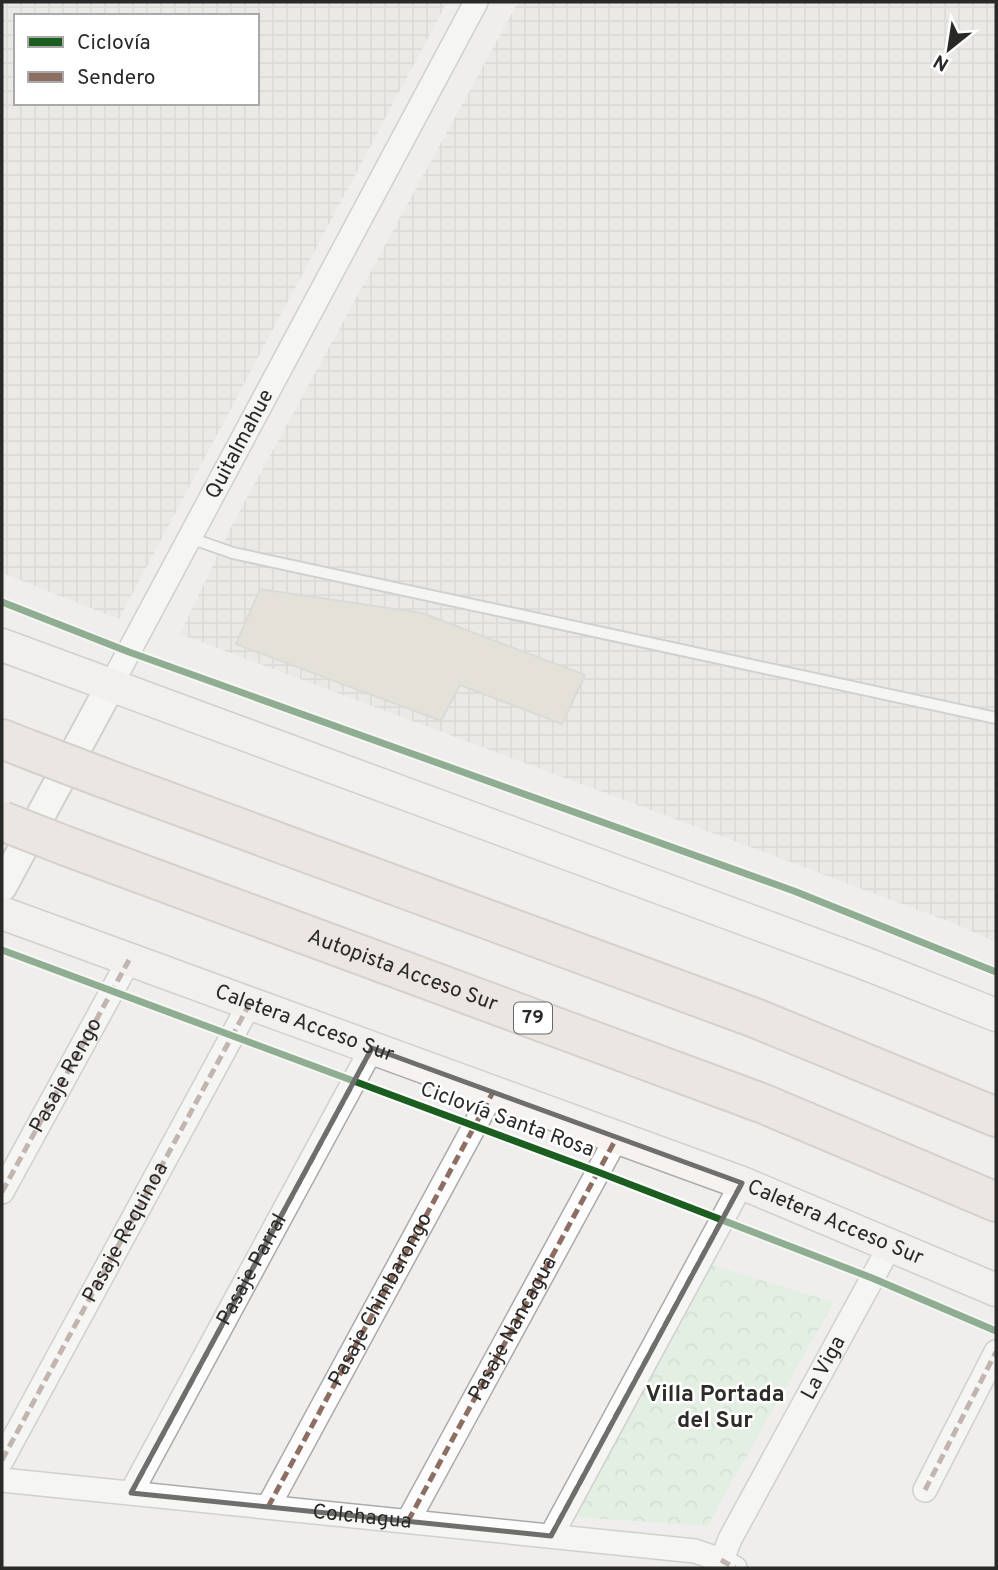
<svg xmlns="http://www.w3.org/2000/svg" width="998" height="1570" font-family="Overpass,sans-serif">
<defs>
<pattern id="industrial-grid" width="8" height="8" patternUnits="userSpaceOnUse" patternTransform="scale(1.75)"><rect width="8" height="8" fill="#e5e3dc"/><path d="M0 4h8M4 0v8" fill="none" stroke="#c4c3bd"/></pattern>
<pattern id="park-crowns" width="20" height="18" patternUnits="userSpaceOnUse" patternTransform="scale(1.75)"><rect width="20" height="18" fill="#d5efd4"/><path d="M2 6a3 3 0 1 1 6 0M12 15a3 3 0 1 1 6 0" fill="none" stroke="#b7cdb6"/></pattern>
</defs>
<rect width="100%" height="100%" fill="#efeeed"/>
<g fill="url(#industrial-grid)" fill-rule="evenodd">
<path d="M2 2H447L119 619 2 573ZM16 16H257V103H16Z"/>
<path d="M518 2H996V942L953 923 180 634 232 525Z"/>
</g>
<path fill="url(#park-crowns)" d="M712 1265 834 1302 707 1526 575 1517Z"/>
<path fill="#d8d1be" stroke="#c2c1c0" stroke-width="2" d="M260 589 422 613 585 675 562 724 460 685 441 721 236 644Z"/>
<g fill="none" stroke-linecap="round" stroke-linejoin="round">
<defs>
<path id="service" d="M190 538 233 553 996 718"/>
<g id="minor">
<path id="s1" d="M111 685 476 2"/>
<path id="s2" d="M2 1192 129 960"/>
<path id="s3" d="M2 1460 250 1003"/>
<path id="s4" d="M2 1480 695 1551 721 1560 735 1568"/>
<path d="M925 1490 996 1352"/>
<path d="M131 1493 372 1048"/>
<path d="M268 1507 493 1092"/>
<path id="s5" d="M408 1521 617 1137"/>
<path d="M551 1536 742 1183"/>
<path id="s6" d="M719 1568 730 1539 891 1244"/>
</g>
<path id="tertiary" d="M2 887 111 685"/>
<g id="secondary">
<path d="M2 645 864 963 996 1015"/>
<path id="s7" d="M2 913 742 1183 996 1290"/>
</g>
<g id="motorway">
<path d="M2 739 30 750"/>
<path d="M101 777 755 1018 996 1117"/>
<path id="s8" d="M66 846 764 1104 996 1202"/>
</g>
</defs>
<use href="#service" stroke="#abaaa9" stroke-width="14"/>
<use href="#minor" stroke="#abaaa9" stroke-width="26"/>
<use href="#tertiary" stroke="#abaaa9" stroke-width="32"/>
<use href="#secondary" stroke="#abaaa9" stroke-width="35"/>
<use href="#motorway" stroke="#b6aca5" stroke-width="42"/>
<use href="#service" stroke="#fdfcfc" stroke-width="10"/>
<use href="#minor" stroke="#fdfcfc" stroke-width="23"/>
<use href="#tertiary" stroke="#fdfcfc" stroke-width="28"/>
<use href="#secondary" stroke="#f6f2f0" stroke-width="32"/>
<use href="#motorway" stroke="#e6dcd6" stroke-width="38"/>
<defs>
<g id="motorway-bridge">
<path d="M30 750 101 777"/>
<path d="M2 821 66 846"/>
</g>
</defs>
<use href="#motorway-bridge" stroke="#b6aca5" stroke-width="42" stroke-linecap="butt"/>
<use href="#motorway-bridge" stroke="#e6dcd6" stroke-width="38"/>
<g stroke="#8d6e63" stroke-width="5" stroke-dasharray="10 5" stroke-linecap="butt">
<path d="M2 1192 129 960"/>
<path d="M2 1460 250 1003"/>
<path d="M925 1490 996 1352"/>
<path id="s9" d="M131 1493 372 1048"/>
<path id="s10" d="M268 1507 493 1092"/>
<path d="M408 1521 617 1137"/>
<path d="M551 1536 742 1183"/>
<path d="M721 1560 735 1568"/>
</g>
<defs>
<g id="cycleway">
<path d="M2 602 129 652 794 891 996 972"/>
<path d="M2 950 598 1172 872 1278 996 1331"/>
</g>
</defs>
<use href="#cycleway" stroke="#fff" stroke-width="11"/>
<use href="#cycleway" stroke="#1b5e20" stroke-width="7"/>
</g>
<path d="M0 0H998V1570H0ZM372 1048 742 1183 551 1536 131 1493Z" fill="#efeeed" fill-opacity=".55" fill-rule="evenodd"/>
<path fill="none" stroke="#6e6e6d" stroke-width="5" stroke-linejoin="round" d="M372 1048 742 1183 551 1536 131 1493Z"/>
<g text-anchor="middle" dominant-baseline="central" stroke-width="5" stroke-linejoin="round" paint-order="stroke">
<rect fill="#fff" stroke="#696968" stroke-width="2" x="514" y="1002.5" width="38" height="31" rx="5"/>
<g font-size="19" font-weight="bold" fill="#292928">
<text x="533" y="1018">79</text>
</g>
<g font-size="21" fill="#292928" stroke="#fff">
<text stroke="none"><textPath href="#s1" startOffset="273">Quitalmahue</textPath></text>
<text stroke="none"><textPath href="#s8" startOffset="359">Autopista Acceso Sur</textPath></text>
<text stroke="none"><textPath href="#s7" startOffset="322">Caletera Acceso Sur</textPath></text>
<text stroke="none"><textPath href="#s2" startOffset="133">Pasaje Rengo</textPath></text>
<text transform="translate(507 1120) rotate(20)">Ciclovía Santa Rosa</text>
<text stroke="none"><textPath href="#s7" startOffset="889">Caletera Acceso Sur</textPath></text>
<text stroke="none"><textPath href="#s3" startOffset="259">Pasaje Requinoa</textPath></text>
<text stroke="none"><textPath href="#s9" startOffset="254">Pasaje Parral</textPath></text>
<text stroke="none"><textPath href="#s10" startOffset="236">Pasaje Chimbarongo</textPath></text>
<text stroke="none"><textPath href="#s5" startOffset="219">Pasaje Nancagua</textPath></text>
<text stroke="none"><textPath href="#s6" startOffset="226">La Viga</textPath></text>
<text stroke="none"><textPath href="#s4" startOffset="362">Colchagua</textPath></text>
</g>
<g font-size="23" font-weight="bold" fill="#2d2c29" stroke="#fff">
<text x="715" y="1395">Villa Portada<tspan x="715" dy="26">del Sur</tspan></text>
</g>
</g>
<rect width="998" height="1570" fill="none" stroke="#292928" stroke-width="7"/>
<rect x="14" y="14" width="245" height="91" fill="#ffffff" stroke="#a9a9a9" stroke-width="2"/>
<rect x="28" y="37" width="35" height="10" fill="#1b5e20" stroke="#a9a9a9" stroke-width="2"/>
<text x="77" y="49" font-size="21" fill="#292928">Ciclovía</text>
<rect x="28" y="72" width="35" height="10" fill="#8d6e63" stroke="#a9a9a9" stroke-width="2"/>
<text x="77" y="84" font-size="21" fill="#292928">Sendero</text>
<g transform="translate(949 49) rotate(210)" stroke="#ffffff" stroke-width="5" paint-order="stroke">
<path d="M0-5L12 26L0 18L-12 26Z" fill="#292928"/>
<text y="-10" font-size="19" font-weight="bold" text-anchor="middle" fill="#292928">N</text>
</g>
</svg>
